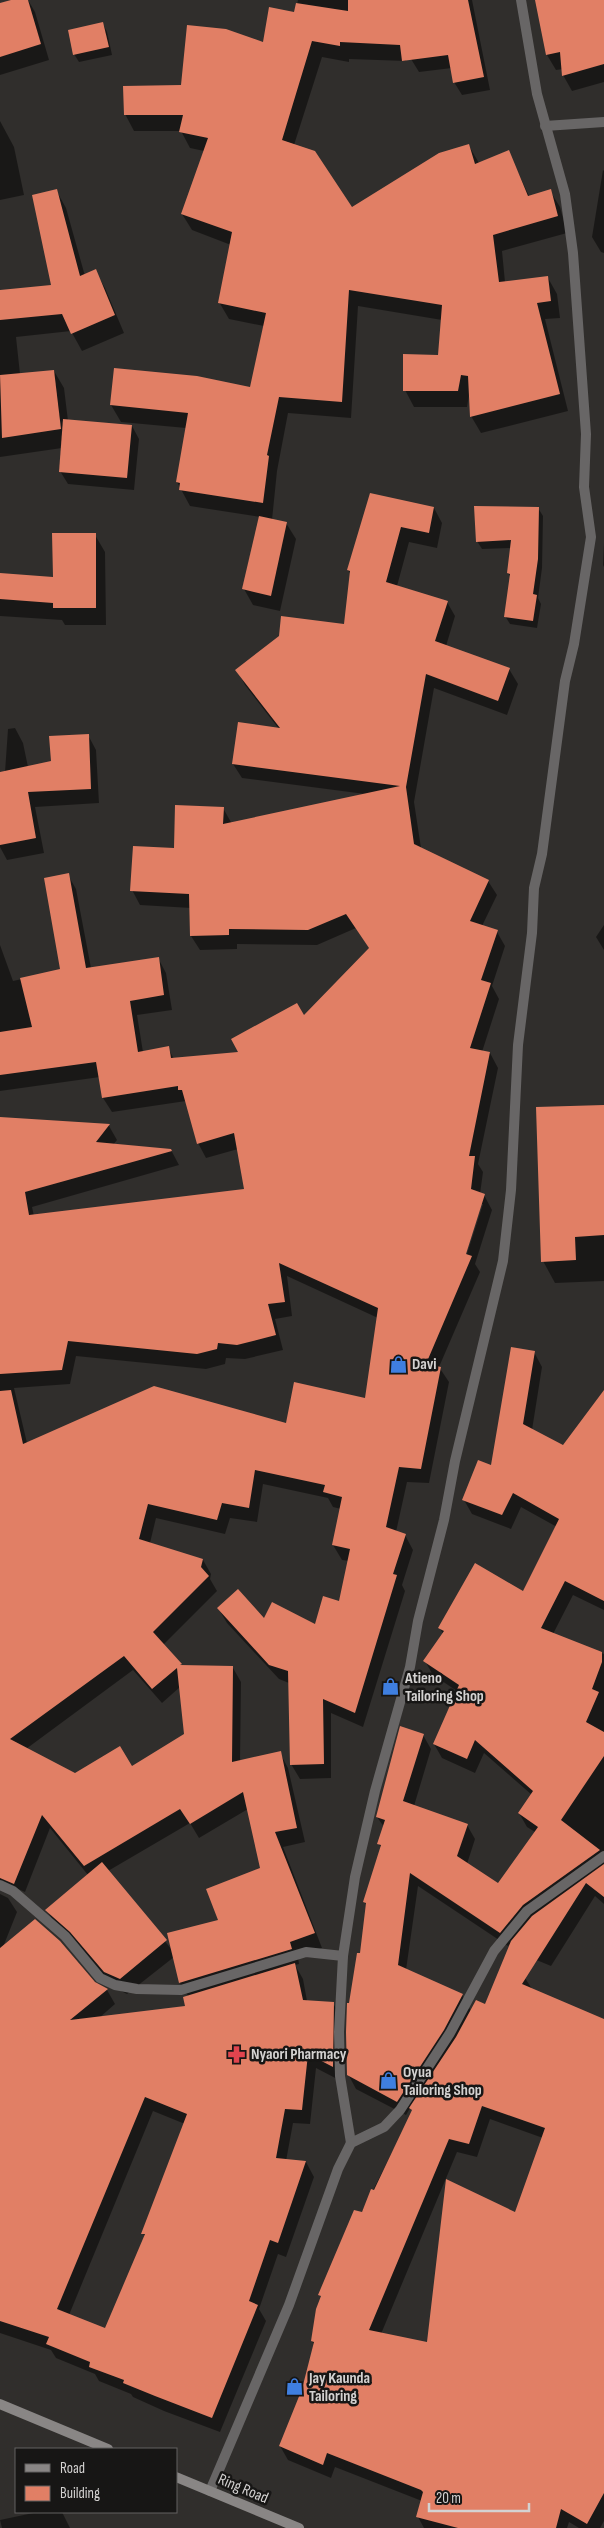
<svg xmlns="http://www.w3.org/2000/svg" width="604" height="2528" font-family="'Sofia Sans Condensed',sans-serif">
<rect width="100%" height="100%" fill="#302e2c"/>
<g fill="#0007" fill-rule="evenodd">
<path d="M15 0H28L35 12 49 60 0 75V5Z"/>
<path d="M298 0H393L406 61 349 59V62L322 57 294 145 351 209 469 146 479 163 508 151 529 196 550 191 560 207 567 233 502 251 505 282 548 278 557 294 560 318 545 319 568 411 481 433 471 416 469 395 467 407H414L405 390 439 356 442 320 358 306 351 418 288 413 277 471 272 520 286 523 296 539 280 611 253 605 244 589 260 517 190 506 177 482 186 428 121 422 111 405 115 369 251 389 264 326 229 319 219 302 231 245 192 230 182 214 204 151 190 148 181 131H134L125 114 264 43 295 14Z"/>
<path d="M414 0H472L490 90 462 95 454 82 452 68 419 72 411 59Z"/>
<path d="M537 0H604V82L572 91 563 75V69L556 70 547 55Z"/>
<path d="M103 24 107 32 112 55 79 62 74 54Z"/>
<path d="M0 121 14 147 24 195 0 200Z"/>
<path d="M603 170 604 171V253L601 252 592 237Z"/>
<path d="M56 190 66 208 85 276 95 271 105 288 124 333 82 351 71 331 16 337 20 374 54 371 64 388 68 421 132 426 139 439 134 490 68 484 60 471 62 448 0 457V292L52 286Z"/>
<path d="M371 495 434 508 442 523 437 548 409 542 397 586 447 602 455 616 446 646 509 669 518 684 507 715 434 688 414 802 421 848 488 881 497 895 482 926 497 932 505 946 492 986 499 999 482 1052 490 1053 498 1068 478 1164 483 1172 480 1194 484 1195 492 1210 475 1264 480 1272 439 1367 449 1382 429 1483 407 1482 396 1532 405 1535 413 1550 402 1585 405 1591 363 1727 331 1713V1778L300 1779 291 1764 289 1683 279 1679 227 1623 218 1608 264 1620 315 1626 340 1602 349 1561 342 1560 333 1545 341 1509 333 1507 328 1498 263 1484 257 1522 230 1518 225 1534 156 1518 150 1543 203 1560 211 1574 210 1579 217 1591 163 1645 182 1666 233 1668 241 1682 240 1762 280 1753 288 1768 305 1842 283 1847 322 1948 298 1957 299 1964 295 1965 303 1979 307 2001 333 2003 341 2018V2081L316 2068 310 2124 293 2123 286 2161 306 2162 314 2177 286 2257 278 2254 259 2309 266 2321 220 2432 164 2411 133 2397 131 2394 99 2381 95 2374 56 2358 51 2350 0 2333V1894L8 1898 17 1912 3 1947 107 1990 115 2004 99 2018 187 2007 188 1996 180 1983 174 1957 127 1994 115 1988 56 1926 47 1910 88 1875 50 1828 25 1892 0 1881V1118L109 1126 117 1140 113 1145 171 1150 179 1165 32 1207 34 1216 245 1190 238 1149 206 1158 198 1143 186 1101 112 1112 103 1098 100 1077 0 1091V945L13 981 62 970 68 875 76 889 91 968 158 958 166 973 172 1010 137 1015 143 1052 168 1048 174 1059 240 1053 304 1017 370 949 356 928 317 945 237 944V949L200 950 191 936V908L140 905 132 890 223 808 232 824 365 794 242 778 233 764 279 729 245 685 237 670 345 625 351 575 348 570ZM480 1204H483L465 1260H463ZM287 1276 378 1318 366 1400 286 1424 27 1443 14 1388 70 1384 76 1356 206 1369 225 1364 226 1358 245 1359 283 1350 275 1319 292 1316ZM133 1670 162 1703 180 1687 185 1735 132 1768 75 1774 26 1749ZM248 1809 261 1869 220 1921 172 1950 108 1871 190 1823 199 1838ZM153 2111 185 2124 143 2233 145 2238 106 2330 69 2315Z"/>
<path d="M538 508 543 516 542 568 538 598 541 604 537 628 510 624 505 616 511 578 508 573 511 548 482 549 477 541Z"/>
<path d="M95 535 105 552 106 625H65L62 620 0 616V574L54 578Z"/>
<path d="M604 543V567L603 565Z"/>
<path d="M15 728 23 743 28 767 52 762 88 735 96 750 99 803 35 807 44 853 7 860 0 847V773L5 772 8 729Z"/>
<path d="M604 925V950L596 937Z"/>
<path d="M604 1106V1281L555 1283 543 1261Z"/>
<path d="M534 1352 542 1367 532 1430 564 1447 604 1414V1610L573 1595 553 1634 604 1654V1904L595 1896 551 1966 522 1954 514 1940 508 1946 418 1886 406 1970 462 1995 471 2011 485 2006 525 1978 532 1989 604 2025V2521L600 2528H579L569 2522 567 2528H424L418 2517 422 2501 335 2467 331 2478 288 2460 280 2446 304 2389 314 2345 312 2341 322 2298 320 2295 413 2111 410 2108 406 2115 356 2089 348 2074 350 2004 361 1955 367 1907 365 1902 381 1848 379 1844 384 1827 377 1817 423 1735 431 1749 414 1806 467 1825 475 1839 467 1864 498 1885 535 1832 527 1827 519 1813 532 1795 484 1753 475 1773 442 1758 434 1744 457 1691 433 1675 425 1661 443 1634 440 1628 524 1593 557 1527 521 1507 511 1529 472 1514 464 1500 492 1467ZM490 2119 543 2138 516 2214 428 2343 381 2334 457 2152 477 2157Z"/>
<path d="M38 2512H62L70 2528H2L0 2520Z"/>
</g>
<g fill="#e17f65" fill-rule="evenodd">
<path d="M11 0H28L41 44 0 57V3Z"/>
<path d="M348 0H468L484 77 453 83 448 55 402 61 400 45 340 42V46L312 41 282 140 315 151 352 207 439 153 469 144 475 164 509 150 528 196 551 189 558 216 493 235 499 282 548 276 551 301 537 303 560 394 470 417 468 376 461 375 458 391H403V354L438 355 442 305 349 290 342 402 279 397 267 455 269 456 263 503 179 490 180 483 176 482 188 413 110 405 114 368 197 376 250 387 266 313 218 303 232 232 181 214 208 138 179 132 183 115H124L123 86 181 85 187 25 226 29 263 42 269 7 294 12 296 3 348 11Z"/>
<path d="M535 0H604V64L562 76 560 52 546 55Z"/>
<path d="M103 22 109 47 73 55 68 30Z"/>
<path d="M57 189 80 276 96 269 115 315 71 334 62 314 0 320V290L51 285 32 195Z"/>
<path d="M54 370 61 429 2 438 0 375Z"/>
<path d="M63 419 132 425 127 478 59 472Z"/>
<path d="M370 493 434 507 429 533 401 527 386 582 448 601 435 641 510 668 498 701 426 674 406 787 414 844 489 880 470 921 498 930 481 980 491 983 470 1048 490 1052 469 1156H475L471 1189 485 1194 466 1254 472 1256 426 1364 441 1367 421 1469 399 1467 386 1527 406 1534 393 1574 397 1575 355 1713 323 1699 324 1764 290 1765 288 1671 269 1665 217 1608 238 1589 264 1618 272 1602 315 1624 323 1596 339 1601 350 1549 332 1545 342 1497 323 1492 325 1485 255 1470 249 1508 222 1503 217 1520 148 1504 139 1539 203 1559 201 1567 209 1576 153 1632 182 1664 180 1665 233 1666 232 1762 281 1751 297 1828 275 1832 315 1933 290 1942 292 1949 179 1983 167 1933 218 1920 206 1889 260 1868 243 1792 190 1824 180 1809 84 1866 42 1815 14 1884 0 1878V1391L11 1390 23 1444 154 1386 286 1423 294 1382 365 1398 378 1308 279 1263 285 1302 268 1304 276 1335 237 1345 218 1343 217 1349 197 1354 68 1341 62 1370 0 1374V1117L110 1124 96 1142 171 1149 172 1151 25 1192 29 1215 244 1189 234 1133 197 1144 182 1090H178V1086L102 1098 96 1062 0 1075V1032L32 1027 20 978 60 969 44 878 69 873 86 968 159 957 164 995 130 1001 138 1052 169 1046 171 1058 238 1052 231 1039 297 1003 304 1015 369 948 346 914 308 930 229 929V935L190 936 189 894 130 891 133 846 174 848 175 805 224 807 223 824 400 786 232 764 238 722 280 728 235 670 279 636 281 616 344 624 350 571 347 570ZM124 1656 152 1689 177 1668 184 1734 132 1766 120 1746 75 1773 10 1739Z"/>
<path d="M474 506 539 507 538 559 533 594 537 595 533 621 504 617 510 574 507 573 511 540 476 542Z"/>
<path d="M259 516 287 522 271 596 242 589Z"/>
<path d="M52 533H96V608H53V603L0 599V573L53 577Z"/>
<path d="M89 734 91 789 28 792 36 838 0 845V772L51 761 49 736Z"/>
<path d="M604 1105V1235L575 1237 576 1260 541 1262 536 1107Z"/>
<path d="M511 1347 535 1351 523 1424 563 1445 604 1390V1601L565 1581 541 1628 602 1652V1662L592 1689 599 1692 586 1722 604 1732V1756L561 1820 600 1850 523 1905 500 1933 410 1873 398 1965 463 1994 444 2030 397 2102 347 2075 346 2032 347 2003H349L357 1953H360L366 1903 363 1902 381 1845 377 1844 385 1820 376 1817 400 1726 424 1734 403 1801 468 1824 457 1856 498 1883 538 1827 518 1813 533 1791 475 1740 467 1759 433 1744 459 1685 423 1661 444 1631 438 1628 475 1563 523 1591 559 1519 513 1493 502 1515 462 1500 478 1460 491 1465Z"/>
<path d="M102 1862 167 1940 120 1979 104 1972 70 1932 45 1910Z"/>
<path d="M604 1864V1897L586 1883 522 1984 604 2019V2493L587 2524 561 2509 556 2528H458L416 2517 423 2492 421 2490 327 2453 323 2465 279 2446 302 2389 314 2342 311 2341 316 2309 321 2296 318 2295 354 2210 362 2212 371 2189 374 2190 412 2110 409 2108 456 2037 476 2000 485 2004 511 1941 532 1916ZM482 2106 545 2128 515 2212 446 2179 427 2342 369 2330 449 2139 469 2144Z"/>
<path d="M35 1919 60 1941 95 1982 108 1989 70 2020 185 2006 183 1997 295 1963 303 2000 334 2002 333 2067 308 2054 302 2110 285 2109 276 2158 306 2161 278 2243 270 2240 249 2301 258 2305 212 2418 155 2396 123 2383 124 2380 89 2367 90 2362 46 2344 49 2337 0 2321V1948ZM145 2097 187 2114 141 2234H145L105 2328 57 2309Z"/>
</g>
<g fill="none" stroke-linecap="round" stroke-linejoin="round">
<g stroke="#686666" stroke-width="10">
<path d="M545 126 604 122"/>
<path d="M0 1885 13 1891 65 1936 100 1978 115 1985 137 1989 181 1990 306 1952 343 1956"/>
<path d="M351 2143 340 2076 339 2032 343 1956 355 1877 375 1791 410 1667 418 1621 444 1520 455 1461 503 1261 511 1190 518 1045 532 933 534 888 542 854 565 681 574 644 591 537 584 487 586 434 573 253 565 194 537 94 521 0"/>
<path d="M210 2491 289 2305 338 2169 351 2143 384 2127 400 2110 450 2033 494 1951 527 1911 604 1856"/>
</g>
<g stroke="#898685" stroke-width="10">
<path d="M0 2404 108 2449"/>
<path d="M176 2477 299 2528"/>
</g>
</g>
<defs>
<symbol id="shop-bare" viewBox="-9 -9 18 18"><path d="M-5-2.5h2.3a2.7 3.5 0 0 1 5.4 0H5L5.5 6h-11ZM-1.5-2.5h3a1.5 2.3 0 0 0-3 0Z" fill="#3f7fe0" stroke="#171615" stroke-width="2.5" paint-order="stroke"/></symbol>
<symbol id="pharmacy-bare" viewBox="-9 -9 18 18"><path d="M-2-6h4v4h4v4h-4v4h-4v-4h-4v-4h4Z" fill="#e0444e" stroke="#171615" stroke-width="2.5" paint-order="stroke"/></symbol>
</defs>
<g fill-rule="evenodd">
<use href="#shop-bare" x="386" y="1352" width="25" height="25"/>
<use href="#shop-bare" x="378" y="1674" width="25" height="25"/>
<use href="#pharmacy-bare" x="224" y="2042" width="25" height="25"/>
<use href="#shop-bare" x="376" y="2068" width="25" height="25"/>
<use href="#shop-bare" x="282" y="2374" width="25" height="25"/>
</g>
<g text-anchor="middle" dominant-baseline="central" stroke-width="5" stroke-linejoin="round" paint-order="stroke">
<g font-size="16" font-weight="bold" fill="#d4d2d1" stroke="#171615" text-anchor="start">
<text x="412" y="1364">Davi</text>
<text x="405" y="1678">Atieno<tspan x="405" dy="18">Tailoring Shop</tspan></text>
<text x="251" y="2054">Nyaori Pharmacy</text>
<text x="403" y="2072">Oyua<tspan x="403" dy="18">Tailoring Shop</tspan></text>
<text x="309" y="2378">Jay Kaunda<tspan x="309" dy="18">Tailoring</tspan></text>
</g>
<g font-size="16" fill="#d4d2d1" stroke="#171615">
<text transform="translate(243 2489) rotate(23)">Ring Road</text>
</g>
</g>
<rect x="15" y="2448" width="162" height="65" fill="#171615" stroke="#636160"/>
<rect x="25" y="2464" width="25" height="8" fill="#898685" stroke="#636160"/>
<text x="60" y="2473" font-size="15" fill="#d4d2d1">Road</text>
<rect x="25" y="2486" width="25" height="15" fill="#e17f65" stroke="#636160"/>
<text x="60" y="2498" font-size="15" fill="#d4d2d1">Building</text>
<path d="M429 2503v8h100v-8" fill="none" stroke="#d4d2d1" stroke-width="2.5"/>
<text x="436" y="2503" font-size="15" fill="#d4d2d1" stroke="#171615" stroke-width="4" paint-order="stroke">20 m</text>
</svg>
